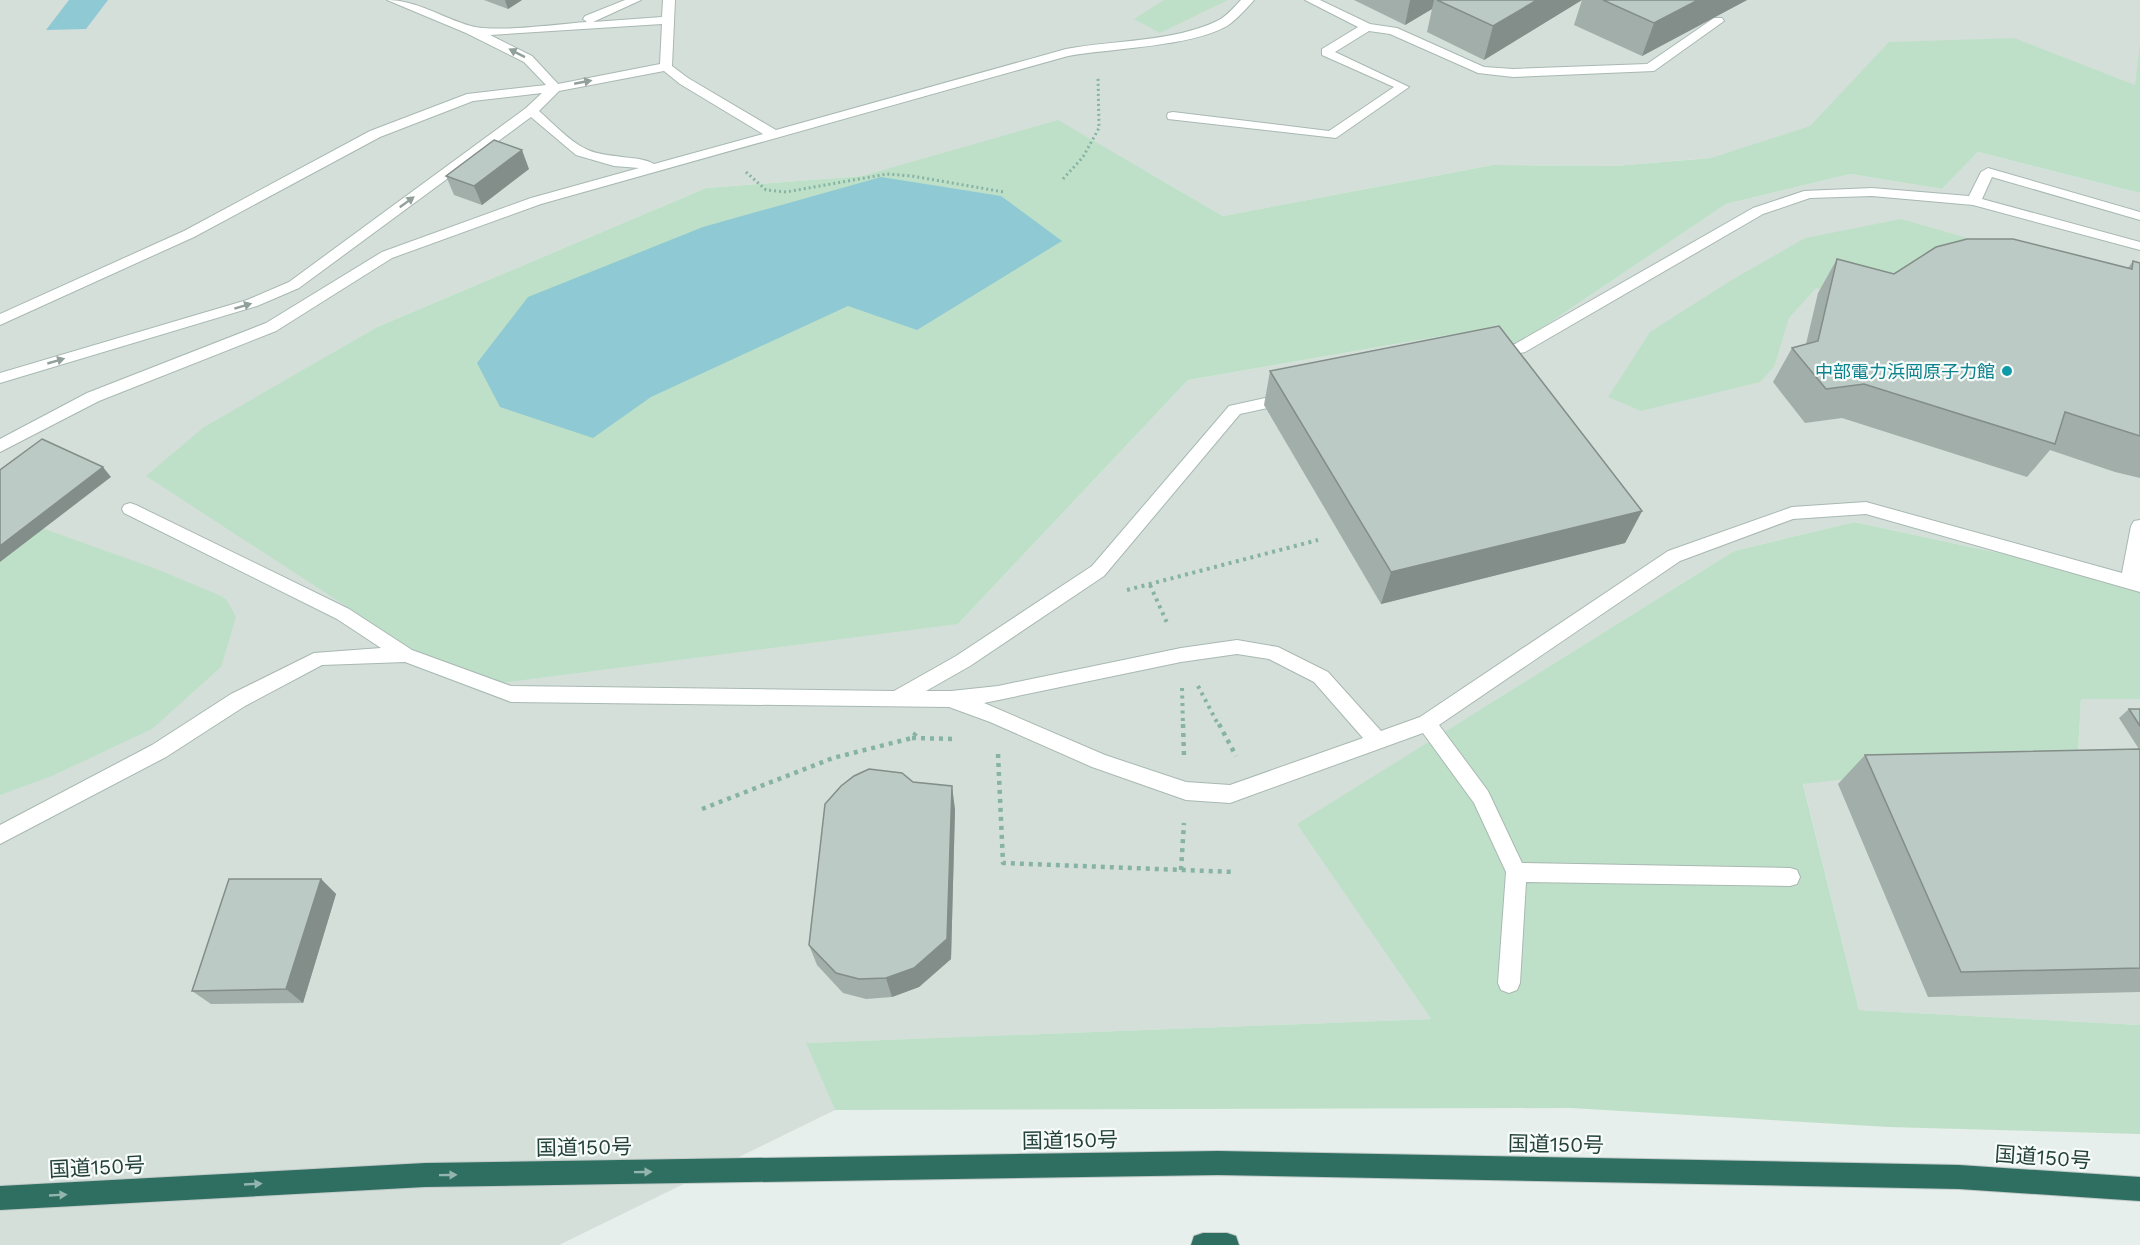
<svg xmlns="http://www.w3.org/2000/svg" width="2140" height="1245" font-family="'Work Sans','Noto Sans JP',sans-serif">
<rect width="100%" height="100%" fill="#e6efeb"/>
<g fill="#d4dfda">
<path d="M0 0H2140V120L1870 151 1697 159 1614 166 1493 165 1223 216 1144 170 892 168 862 176 706 188 377 327 205 427 147 477 958 624 1188 380 1448 335 1515 346 1726 204 1850 174 1942 189 1978 152 2140 193V583L1854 522 1734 551 1298 824 1431 1019 807 1043 835 1110 559 1245H0Z"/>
<path d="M2081 699H2140V1025L1859 1010 1803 783 2078 752Z"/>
</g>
<g fill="#bfe0c8">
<path d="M1164 0H1228L1160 33 1134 19Z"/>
<path d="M2014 38 2135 85 2140 43V193L1978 152 1942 189 1850 174 1726 204 1515 346 1448 335 1188 380 958 624 470 687 146 476 204 427 377 327 706 188 862 176 1058 120 1223 216 1493 165 1614 166 1711 158 1810 126 1889 42Z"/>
<path d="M1901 219 2037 258 1848 295 1816 288 1789 318 1774 367 1760 382 1641 411 1608 397 1650 332 1730 281 1805 238Z"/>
<path d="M0 516H8L154 568 219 595 226 599 236 617 221 667 152 729 52 776 0 795Z"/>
<path d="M1854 522 2140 583V699H2081L2078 752 1803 784 1859 1010 2140 1025V1134L1888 1127 1571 1108 835 1110 806 1043 1431 1019 1297 824 1734 551Z"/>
</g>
<g fill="#8ec9d4">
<path d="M69 0H108L86 29 46 30Z"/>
<path d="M881 177 1001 196 1062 241 917 330 848 306 651 397 593 438 500 407 477 363 528 297 703 227Z"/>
</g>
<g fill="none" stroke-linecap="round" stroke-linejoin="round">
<defs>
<g id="lane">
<path d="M387 0C417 0 442 18 471 26 497 33 557 24 587 22L583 19 585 16 625 0H641L593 22 662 17 663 0H675L672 66 688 78 776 130 1066 49C1113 40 1174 42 1217 21 1226 17 1234 7 1241 0H1254C1247 8 1236 20 1227 26 1190 47 1112 48 1068 56L541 204 392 258 276 331 99 401 0 452V439L87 393 266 323 382 252 531 198 639 168 614 166 576 155 531 117 299 288 257 306 0 383V373L247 300 289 282 526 108 542 93 473 101 380 137 194 237 0 325V314L184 231 370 131 467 94 546 85 524 62 466 33ZM662 24 660 64 558 84 532 56 490 35ZM664 71 680 84 763 134 654 164C640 155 605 159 586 149 569 141 553 123 539 111L559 91Z"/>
<path d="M1305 0H1320L1370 24 1397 28 1484 67 1513 69 1647 64 1714 18H1722L1724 21 1654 71 1513 77 1478 73 1390 34 1369 31 1335 52 1409 87 1336 138 1168 119 1167 116 1168 113 1173 112 1329 131 1394 87 1322 55V49L1358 27Z"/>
<path d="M1988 168 2140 212V220L1992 177 1982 199 2140 242V250L1973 205 1872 196 1810 198 1763 214 1525 352 1494 359 1486 354 1489 350 1515 344 1753 208 1804 191 1872 188 1969 196 1981 172Z"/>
<path d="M1288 393 1294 394 1296 398 1294 402 1240 414 1104 576 970 666 926 691H951L998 686 1181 648 1237 640 1278 647 1328 672 1381 731 1420 717 1668 551 1792 507 1866 502 2122 573 2131 526 2134 521 2140 520V592L1866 514 1793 519 1680 561 1439 725 1488 791 1522 863 1790 868 1797 870 1800 877 1797 884 1790 886 1526 882 1520 983 1517 990 1509 993 1501 990 1498 983 1506 872 1474 803 1423 733 1230 803 1186 800 1092 767 990 722 949 707 511 702 405 662 322 665 245 706 166 757 0 844V825L152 745 231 694 314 653 381 648 337 619 124 513 122 509 124 505 130 503 136 505 349 609 412 650 511 686 894 691 956 656 1092 566 1229 406ZM1237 654 1269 659 1314 682 1363 738 1230 785 1186 782 1105 755 984 703 1181 662Z"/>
</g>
<g id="highway">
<path d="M1218 1151 1959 1165 2140 1177V1201L1959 1189 1218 1175 425 1187 0 1210V1186L425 1163Z"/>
<path d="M1203 1233H1227L1236 1236 1239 1245H1191L1194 1236Z"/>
</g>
</defs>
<use href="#lane" stroke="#a8b8b2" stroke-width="2"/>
<use href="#highway" stroke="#c2cac8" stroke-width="2"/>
<g stroke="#86b3a5" stroke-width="3" stroke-dasharray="2 3" stroke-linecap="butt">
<path d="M746 172 766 190 786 192 887 174 912 176 1004 192"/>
<path d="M1063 179 1083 157 1099 128 1098 76"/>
</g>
<g stroke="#86b3a5" stroke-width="4" stroke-dasharray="3 4.5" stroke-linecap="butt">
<path d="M1150 585 1168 625"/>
<path d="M1127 590 1318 540"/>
<path d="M1198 686 1219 726"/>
<path d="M1182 688 1183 726"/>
</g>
<g stroke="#86b3a5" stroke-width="4.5" stroke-dasharray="4 5" stroke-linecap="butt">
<path d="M1183 724 1184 756"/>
<path d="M1219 724 1236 756"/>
<path d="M912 738 956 739"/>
<path d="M998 754 1003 863 1235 872"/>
<path d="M702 809 833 758 912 738 916 733"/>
<path d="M1181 870 1184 823"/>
</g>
<use href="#lane" fill="#fff" fill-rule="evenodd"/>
<use href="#highway" fill="#2f6f62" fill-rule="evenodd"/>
</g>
<g fill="#a1aea9">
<path d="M484 0H522L508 9Z"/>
<path d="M1354 0H1582L1484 60 1427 32 1432 9 1405 25Z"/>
<path d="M1582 0H1747L1642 56 1574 25Z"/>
<path d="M529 169 482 205 454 195 446 176Z"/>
<path d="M1837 259 1894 274 2128 268 2133 261 2140 263V478L2115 472 2050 450 2027 477 1842 418 1805 423 1773 382 1792 348 1806 344 1818 293Z"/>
<path d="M1270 371 1642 511 1625 543 1381 604 1264 405Z"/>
<path d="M2129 709H2140V992L1928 997 1838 784 1865 755 2139 749 2119 718Z"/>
<path d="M913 782 955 809 951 959 919 987 892 997 866 999 843 993 817 965 809 945Z"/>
<path d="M321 879 336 894 303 1003 211 1004 192 991Z"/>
</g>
<g fill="#838d89">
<path d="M505 0H522L508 9Z"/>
<path d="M1410 0H1434L1432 9 1405 25Z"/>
<path d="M1537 0H1582L1484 60 1493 26Z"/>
<path d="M1698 0H1747L1642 56 1654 23Z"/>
<path d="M522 150 529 169 482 205 474 186Z"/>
<path d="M103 467 111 477 0 562V546Z"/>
<path d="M1642 511 1625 543 1381 604 1391 572Z"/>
<path d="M952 786 955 809 951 959 919 987 892 997 886 978Z"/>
<path d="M321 879 336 894 303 1003 286 989Z"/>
</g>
<g fill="#bbcac4" stroke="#838d89" stroke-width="1.5">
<path d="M1437 0H1537L1493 26Z"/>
<path d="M1603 0H1698L1654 23Z"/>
<path d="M494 140 522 150 474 186 446 176Z"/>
<path d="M1967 239H2013L2132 269 2133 261 2140 263V436L2065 412 2055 444 1864 384 1826 389 1792 348 1818 341 1837 259 1894 274 1936 247Z"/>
<path d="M1499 326 1642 511 1391 572 1270 371Z"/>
<path d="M42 439 103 467 0 546V470Z"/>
<path d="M2129 709H2140V726Z"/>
<path d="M2140 749V968L1961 972 1865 755Z"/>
<path d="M869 769 902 773 913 782 952 786 947 939 914 968 886 978 859 979 836 973 809 945 825 804 841 786 854 776Z"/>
<path d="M229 879H321L286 989 192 991Z"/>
</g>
<defs><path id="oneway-solid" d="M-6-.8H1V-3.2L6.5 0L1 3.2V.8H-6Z" transform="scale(1.5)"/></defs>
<g fill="#92a09c">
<use href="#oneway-solid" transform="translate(517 53) rotate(-153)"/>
<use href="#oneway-solid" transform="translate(583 82) rotate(-11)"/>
<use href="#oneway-solid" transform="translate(407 202) rotate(-36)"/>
<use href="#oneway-solid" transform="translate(243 306) rotate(-17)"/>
<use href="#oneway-solid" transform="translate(56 361) rotate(-16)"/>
</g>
<g fill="#93b5ae">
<use href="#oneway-solid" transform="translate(643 1172) rotate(-1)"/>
<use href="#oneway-solid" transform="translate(448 1175) rotate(-1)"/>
<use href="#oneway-solid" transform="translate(253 1184) rotate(-3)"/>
<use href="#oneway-solid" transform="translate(58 1195) rotate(-3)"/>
</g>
<circle fill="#0f9aa8" stroke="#f7fbf9" stroke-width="2" cx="2007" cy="371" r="6"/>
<g text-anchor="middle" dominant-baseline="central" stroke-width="4.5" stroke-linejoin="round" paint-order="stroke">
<g font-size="18" fill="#0d838f" stroke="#f7fbf9" text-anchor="end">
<text x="1995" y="371">中部電力浜岡原子力館</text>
</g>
<g font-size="21" fill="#24423a" stroke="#f7fbf9">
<text transform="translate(1070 1140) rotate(-1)">国道150号</text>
<text transform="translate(1556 1144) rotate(1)">国道150号</text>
<text transform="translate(584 1147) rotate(-1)">国道150号</text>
<text transform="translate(2043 1157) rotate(4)">国道150号</text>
<text transform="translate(97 1167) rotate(-3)">国道150号</text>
</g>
</g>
</svg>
